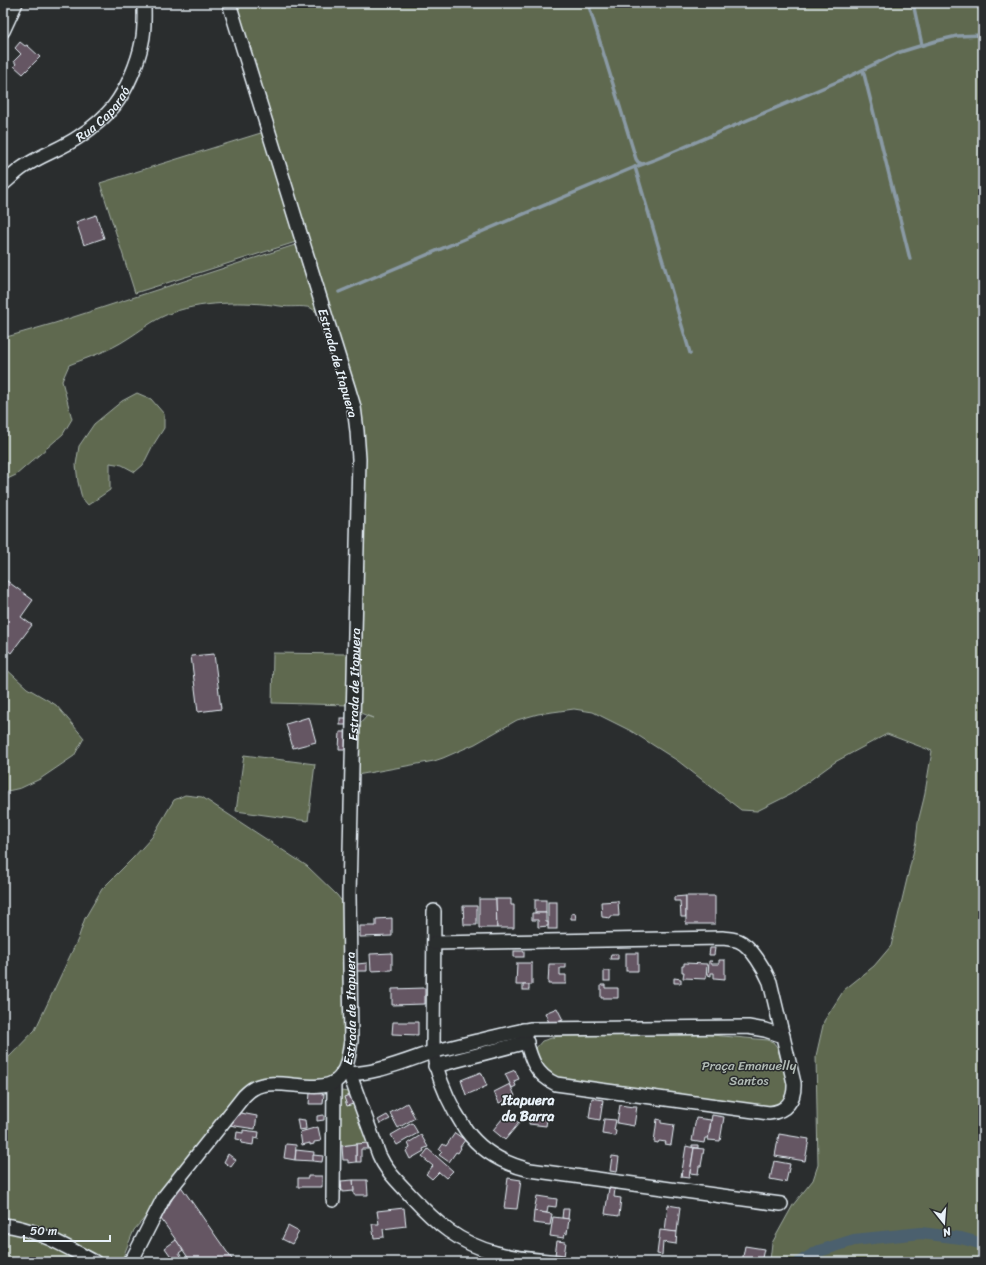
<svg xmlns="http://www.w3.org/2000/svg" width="986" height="1265" font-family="Sriracha,sans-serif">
<rect width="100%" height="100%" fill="#2a2d2e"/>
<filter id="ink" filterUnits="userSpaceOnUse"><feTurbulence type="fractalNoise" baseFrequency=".025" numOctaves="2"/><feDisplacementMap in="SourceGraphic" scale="8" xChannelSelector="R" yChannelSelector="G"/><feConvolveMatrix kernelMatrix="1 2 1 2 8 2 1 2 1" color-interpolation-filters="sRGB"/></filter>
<g filter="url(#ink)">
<g fill="#5e6950" stroke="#a3ada4">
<path d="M233 3H983V1262H768L770 1260 772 1243 793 1205 813 1180 818 1165 816 1056 824 1021 844 990 874 966 891 946 916 841 918 822 924 798 932 751 887 734 835 762 791 794 757 811 741 810 678 761 631 731 593 712 574 709 538 714 517 720 475 744 443 758 434 761 357 775V727L367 716 373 718 358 712 355 476 349 406 320 316C317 313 314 310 311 308 302 305 290 308 280 306 246 301 198 301 166 315 152 321 140 331 127 339 109 351 89 357 69 365L62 381 72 419 63 434 16 475 3 481V338L55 323 307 241Z"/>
<path d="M264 132 299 241 135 293 100 183Z"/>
<path d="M137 393 151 399 164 414V428L152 447 143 465 135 472 122 465 110 463V490L88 505 82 498 78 482 76 465 79 446 94 424 122 401Z"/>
<path d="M273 653 349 654V705L272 703Z"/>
<path d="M3 666 27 688 56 705 84 738 74 756 40 779 21 788 3 792Z"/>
<path d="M244 755 315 764 308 821 236 811Z"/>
<path d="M185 795 202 797 307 866 337 895 346 907V1037L341 1061 337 1072 326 1082H262L155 1202 148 1214 134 1230 121 1262H3V1061L10 1056 35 1030 78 939 85 918 102 889 133 858 152 837 174 800Z"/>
<path d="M700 1034 768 1040 773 1042 777 1047 789 1086 788 1096 776 1108 556 1080 543 1071 536 1052V1048L542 1041 558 1036Z"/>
<path d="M341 1091 349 1092 369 1143 336 1146 339 1098Z"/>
</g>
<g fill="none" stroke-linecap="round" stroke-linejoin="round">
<g stroke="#8a9aa5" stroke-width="3.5">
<path d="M588 3 636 159 638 162 642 164"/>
<path d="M913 3 922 45"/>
<path d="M863 70 910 259"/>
<path d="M635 167 690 353"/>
<path d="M339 292 635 167 654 160 846 78 897 53 936 41 957 36 983 35"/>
</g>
<path stroke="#4b606e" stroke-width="12" d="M800 1262 819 1251 854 1240 921 1233 961 1238 983 1244"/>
</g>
<g fill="#655764" stroke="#e8f1f8">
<path d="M20 42 25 46 27 45 40 57 23 74 14 66 16 64 14 61 21 54 15 48Z"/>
<path d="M96 215 104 238 84 245 76 222Z"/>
<path d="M3 578 33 600 21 617 32 625 11 653 3 647Z"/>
<path d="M214 654 221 709 198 712 191 656Z"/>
<path d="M309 717 316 742 293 748 286 724Z"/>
<rect x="340" y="718" width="9" height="7"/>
<path d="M340 732H348V749H339Z"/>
<path d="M686 896V917H681L680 901H674V897Z"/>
<rect x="686" y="896" width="29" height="28"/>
<path d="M479 899H496L497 928H479Z"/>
<path d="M496 899H511V905H514V928H497Z"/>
<rect x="535" y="900" width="11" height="13"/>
<path d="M618 901 619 916H611V918L602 917 601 902Z"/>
<rect x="548" y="902" width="9" height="27"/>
<path d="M463 906H477V925H464Z"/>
<path d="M532 913H546V922H548V926L538 927V920H532Z"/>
<path d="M575 913 576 919H571V914Z"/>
<path d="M392 918V936L360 937V926H376V919Z"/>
<path d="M710 948H715L714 955H709Z"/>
<rect x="514" y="951" width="10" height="6"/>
<path d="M392 953V970L371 971 370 954Z"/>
<rect x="626" y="953" width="12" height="18"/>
<path d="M611 954H618V959H610Z"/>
<path d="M719 960H725V979L714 978V973H711V976L708 975 709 961H712L711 964H719Z"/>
<path d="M367 963V971H357V964Z"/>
<path d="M517 963H532V985H516Z"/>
<path d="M684 963 707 964 706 979 683 978 684 972H682V966H684Z"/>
<path d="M549 964H566V968H560V975H566V984H548Z"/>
<rect x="604" y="971" width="6" height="10"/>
<path d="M674 978 681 979V983H674Z"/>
<rect x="523" y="985" width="6" height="5"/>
<path d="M601 985H605V988H618V998H601Z"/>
<path d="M425 988V1004L392 1005V989Z"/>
<path d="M557 1008 563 1020 550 1025 545 1013Z"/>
<path d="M393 1022H418V1035L392 1034Z"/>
<path d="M515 1070 519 1079 514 1081 516 1086 512 1088 505 1074Z"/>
<path d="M481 1072 487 1086 466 1095 461 1080Z"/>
<path d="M510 1084 515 1096 499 1103 494 1092Z"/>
<path d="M310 1093 324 1094 323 1104H309Z"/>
<path d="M352 1094 356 1103 347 1106 344 1097Z"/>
<path d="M592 1098 603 1100 600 1120 589 1118Z"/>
<path d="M407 1103 415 1118 398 1128 390 1113Z"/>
<path d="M620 1105 633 1107V1106H637L634 1126 617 1123Z"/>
<path d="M241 1113 257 1116 255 1129 229 1125 237 1115H240Z"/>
<path d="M507 1113 519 1123 505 1140 493 1130Z"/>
<path d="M324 1115V1120L317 1121V1116Z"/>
<path d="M387 1115 390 1119 380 1124 378 1120Z"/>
<path d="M712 1115 724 1117 720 1141 708 1140Z"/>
<path d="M530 1117 547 1119 546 1126 529 1124Z"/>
<path d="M696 1118 711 1120 708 1138H705L704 1143 692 1141Z"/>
<path d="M297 1119 305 1120 306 1129 299 1130Z"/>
<path d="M604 1119 616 1120 614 1130 616 1131 615 1136 602 1134Z"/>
<path d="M657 1119 661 1120V1123L674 1125 671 1145 665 1144 666 1142 659 1141 658 1143 654 1142Z"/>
<path d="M412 1123 418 1133 397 1145 391 1135Z"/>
<path d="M318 1127 321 1141 314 1142V1144L310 1145V1143L302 1145 300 1132Z"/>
<path d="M243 1130 259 1132 258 1139 254 1138 253 1145 241 1143 242 1140 236 1139 237 1132 243 1133Z"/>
<path d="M455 1133 465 1140 460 1147 461 1148 458 1153 456 1152 449 1162 439 1155 442 1152 439 1150 443 1144 446 1146Z"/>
<path d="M779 1134 809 1139 805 1161 775 1156Z"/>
<path d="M421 1135 428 1147 423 1149 424 1151 410 1159 406 1151 410 1148 408 1143Z"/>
<path d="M368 1143V1149H361V1162H356V1144Z"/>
<path d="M286 1144 296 1145 295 1160 284 1158Z"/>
<path d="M356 1144V1162L348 1163V1160H343L342 1146Z"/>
<path d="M692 1145H698V1148L692 1147Z"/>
<path d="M686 1146 694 1148 689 1178 681 1177Z"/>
<path d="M694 1148 704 1149 701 1166H699L698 1174 690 1173Z"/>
<path d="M428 1149 453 1171 446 1178 439 1172 432 1179 426 1174 433 1166 422 1157Z"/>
<path d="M296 1150 314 1152 313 1161 295 1160Z"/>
<path d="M228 1154 236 1160 231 1167 224 1162Z"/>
<path d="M313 1155 323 1156 322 1162 313 1161Z"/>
<path d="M612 1156 619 1157 617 1172 610 1171Z"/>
<path d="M774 1161 790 1164 786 1182 770 1179Z"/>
<path d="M308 1176H322V1187H298V1178H308Z"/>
<path d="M508 1178 521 1180 517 1209 504 1208Z"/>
<path d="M353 1180H367L368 1195H354Z"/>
<path d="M353 1180 354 1191 342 1192 341 1181Z"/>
<path d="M180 1185 234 1262H191L176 1240 161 1219Z"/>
<path d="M609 1188 615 1189 614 1197 621 1198 619 1216 605 1214Z"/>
<path d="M537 1196 557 1199 556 1207 548 1206 547 1213 534 1211Z"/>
<path d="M668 1205 680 1207 677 1232 665 1231Z"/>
<path d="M404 1208 406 1226 383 1229 384 1237 374 1238 372 1224H379L377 1211Z"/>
<path d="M563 1209H569L568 1219 562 1218Z"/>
<path d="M534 1211 552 1214 550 1225 533 1223Z"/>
<path d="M553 1217 569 1219 567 1234 565 1233 564 1238 550 1236Z"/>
<path d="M288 1226 299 1232 292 1244 282 1239Z"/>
<path d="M660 1230 677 1232 676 1244 663 1242 662 1255 657 1254Z"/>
<path d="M176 1240 183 1250 179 1253 183 1259 180 1262H175L165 1248Z"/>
<path d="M557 1241 566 1242 564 1256 555 1255Z"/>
<path d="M745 1246 764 1249 761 1262H742Z"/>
</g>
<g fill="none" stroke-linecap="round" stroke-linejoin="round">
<defs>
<g id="minor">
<path d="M3 31 16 3"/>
<path id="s1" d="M3 184C9 179 15 173 22 168 40 155 62 149 80 136 92 128 105 117 114 106 127 89 138 63 142 42 145 30 144 16 144 3"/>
<path d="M434 911 433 1052C437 1074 444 1092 455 1112 459 1118 462 1124 466 1130 481 1151 505 1164 530 1170L781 1204"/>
<path d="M434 943 723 938C728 939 734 939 739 941 751 946 765 970 770 982L794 1083C795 1100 786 1112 769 1113L556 1084C532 1073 530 1054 523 1030"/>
<path d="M435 1066 527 1042"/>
<path d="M343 1072C363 1079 411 1059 432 1052 447 1048 462 1045 477 1041 495 1037 513 1032 531 1029L748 1027 765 1030 783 1036"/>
<path d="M350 1075 379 1155C386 1171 399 1183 411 1196 436 1223 458 1243 496 1253 516 1259 539 1260 560 1262"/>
<path d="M333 1200 334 1082"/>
<path d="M3 1225C36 1228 66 1247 95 1262"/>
<path id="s2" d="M129 1262 133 1258 164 1197 244 1096C247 1093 250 1090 254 1088 275 1076 318 1095 336 1081 347 1073 349 1054 351 1041L349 895 359 459 357 431 354 407 348 387 324 311 229 3"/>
</g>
</defs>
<use href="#minor" stroke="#e8f1f8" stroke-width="16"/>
<use href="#minor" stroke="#2a2d2e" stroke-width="13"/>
</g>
</g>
<g text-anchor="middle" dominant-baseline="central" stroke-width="3" stroke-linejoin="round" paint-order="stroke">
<g font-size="13" fill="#e8f1f8" stroke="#2a2d2e">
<text stroke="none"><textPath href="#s1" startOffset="123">Rua Caparaó</textPath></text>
<text transform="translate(338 363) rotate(74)">Estrada de Itapuera</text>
<text stroke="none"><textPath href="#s2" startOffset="700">Estrada de Itapuera</textPath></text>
<text stroke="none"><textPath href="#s2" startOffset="376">Estrada de Itapuera</textPath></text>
</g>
<g font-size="13" fill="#b1bbb5" stroke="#2a2d2e">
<text x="749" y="1065">Praça Emanuelly<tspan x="749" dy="15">Santos</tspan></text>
</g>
<g font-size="14" font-weight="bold" fill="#e8f1f8" stroke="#2a2d2e">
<text x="528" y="1100">Itapuera<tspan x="528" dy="16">da Barra</tspan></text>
</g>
</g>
<rect width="986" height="1265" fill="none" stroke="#2a2d2e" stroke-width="16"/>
<rect x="8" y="8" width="970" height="1249" fill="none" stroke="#e8f1f8" stroke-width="1.5" filter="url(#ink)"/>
<g transform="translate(944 1223) rotate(163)" stroke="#2a2d2e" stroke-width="3" paint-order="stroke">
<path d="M0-3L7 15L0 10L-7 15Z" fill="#e8f1f8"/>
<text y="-6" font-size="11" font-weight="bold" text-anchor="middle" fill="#e8f1f8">N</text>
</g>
<path d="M24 1235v6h86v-6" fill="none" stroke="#e8f1f8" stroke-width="2"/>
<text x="30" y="1235" font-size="12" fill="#e8f1f8" stroke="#2a2d2e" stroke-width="3" paint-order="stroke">50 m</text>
</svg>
